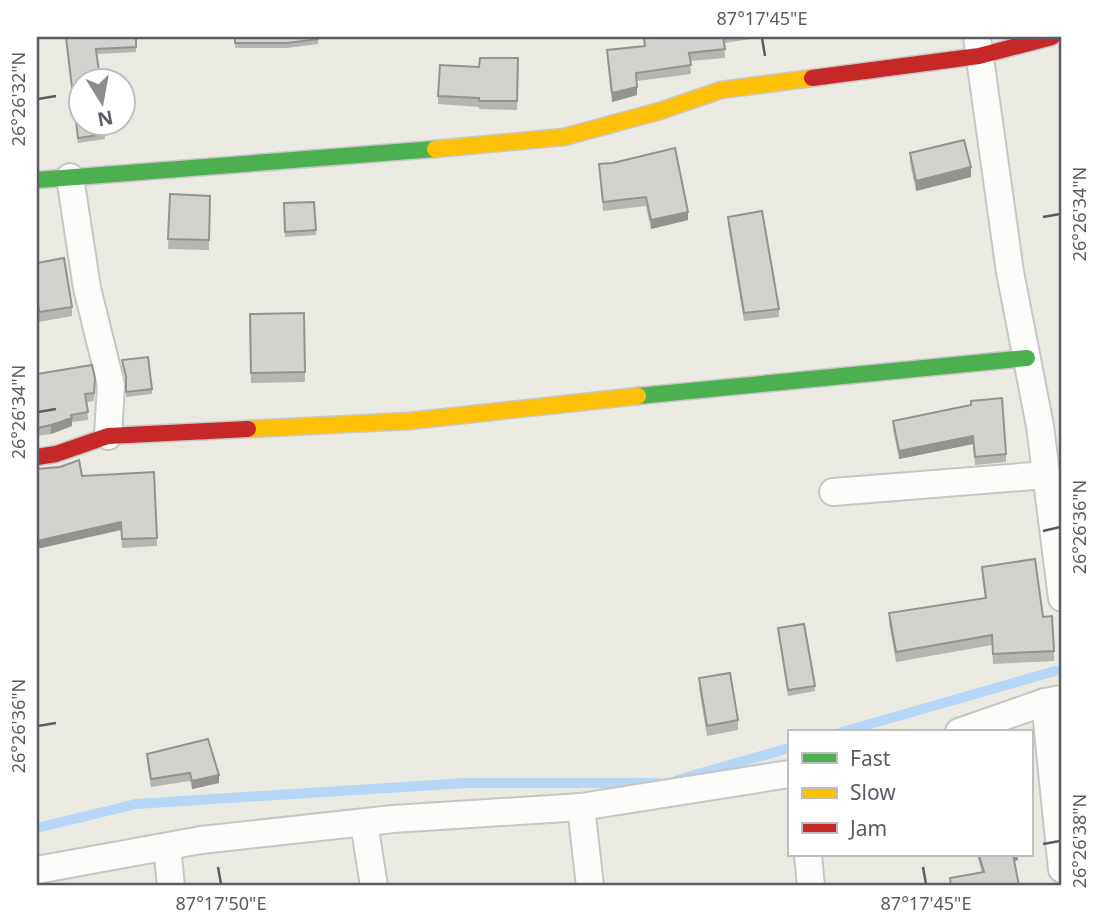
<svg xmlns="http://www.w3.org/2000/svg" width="1099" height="923" font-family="'Noto Sans',sans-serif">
<rect width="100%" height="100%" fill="#eae9e2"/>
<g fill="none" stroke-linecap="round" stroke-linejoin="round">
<g stroke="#b5d6f6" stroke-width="10">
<path d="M842 732 1055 671"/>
<path d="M677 780 789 748"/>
<path d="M37 828 136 804 466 783H659"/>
</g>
<defs>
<g id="street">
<path d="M977 37 1010 272 1040 426 1062 598"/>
<path d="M70 177 87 288 111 385 108 436"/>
<path d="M833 492 1046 475"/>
<path d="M1045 702 1062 869"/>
<path d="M959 732 1045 702 1061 699"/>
<path d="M581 807 590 886"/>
<path d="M364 823 374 886"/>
<path d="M167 847 171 886"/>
<path d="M808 855 811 886"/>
<path d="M37 870 201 840 393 819 581 807 789 774"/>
</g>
<g id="fast">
<path d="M37 180 435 149"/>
<path d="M638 396 1027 358"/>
</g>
<g id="slow">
<path d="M435 149 564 137 660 111 721 90 812 78"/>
<path d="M248 429 409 421 638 396"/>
</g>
<g id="jam">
<path d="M812 78 979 56 1052 37"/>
<path d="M37 457 56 454 108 436 248 429"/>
</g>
</defs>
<use href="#street" stroke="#c6c7c5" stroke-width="30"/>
<use href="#fast" stroke="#c7c8c6" stroke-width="19"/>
<use href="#slow" stroke="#c7c8c6" stroke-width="19"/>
<use href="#jam" stroke="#c7c8c6" stroke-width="19"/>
<use href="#street" stroke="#fcfcfb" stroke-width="26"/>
<use href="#fast" stroke="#4caf50" stroke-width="16"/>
<use href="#slow" stroke="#ffc107" stroke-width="16"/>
<use href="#jam" stroke="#c62828" stroke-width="16"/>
</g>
<g fill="#b5b5b1">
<path d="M66 37H136V52L97 54 105 139 78 143Z"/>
<path d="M235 37H318V44L287 48H235Z"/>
<path d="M643 37H764L724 43 725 58 690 61 691 74 637 81V95L612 102 607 59V50L644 46Z"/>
<path d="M518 58 517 110 479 109V107L438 104V96L479 67Z"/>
<path d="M910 153 971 177 916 191 910 163Z"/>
<path d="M599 164 688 220 651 229 646 206 603 211Z"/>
<path d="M170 194 210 196 209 250 168 249Z"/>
<path d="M314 202 316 235 285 237 284 203Z"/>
<path d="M728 217 779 309V317L744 321 728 225Z"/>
<path d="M37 263 72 307V316L39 322 37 306Z"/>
<path d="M304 313 305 382 251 383 250 314Z"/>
<path d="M122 360 152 389V394L126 397V381L122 365Z"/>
<path d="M37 374 95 378 94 401 87 402 88 420 72 422V426L51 434 37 436Z"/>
<path d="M971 405 1006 454V462L975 465 973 444 899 459 893 429V421Z"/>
<path d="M154 472 157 546 122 548 121 530 82 476Z"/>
<path d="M982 567 1043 617 1054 651V661L993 664 992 645 896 662 889 623V613L985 598 982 577Z"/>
<path d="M778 628 815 686V691L788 696Z"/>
<path d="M699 678 738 720V730L707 736 699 688Z"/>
<path d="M147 754 219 783 192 789 190 781 151 787 147 762Z"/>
<path d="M977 855H1018V860L1014 861 1019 886H950V878L982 873Z"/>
</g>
<g fill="#949390">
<path d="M637 87V95L612 102V93Z"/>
<path d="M971 167V177L916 191V181Z"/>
<path d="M688 212V220L651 229V220Z"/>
<path d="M72 418V426L51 434V425Z"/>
<path d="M973 436V444L899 459V451Z"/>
<path d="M121 522V530L37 549V541Z"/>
<path d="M219 775V783L192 789V781Z"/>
<path d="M1013 855H1018V860L1013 862Z"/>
</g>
<g fill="#d3d2ce" stroke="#949390" stroke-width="2">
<path d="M66 37H136V47L96 49 100 80H80V122H104L105 134 78 138Z"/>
<path d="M235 37H318V39L287 43H235Z"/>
<path d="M644 37H723L725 49 689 53 691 65 636 73 637 87 612 93 607 50 645 46Z"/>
<path d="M480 58H518L517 101H479V98L438 96 440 65 479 67Z"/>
<path d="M964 140 971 167 916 181 910 153Z"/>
<path d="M675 148 688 212 651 220 646 197 603 202 599 164 613 163Z"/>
<path d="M170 194 210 196 209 240 168 239Z"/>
<path d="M314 202 316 230 285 232 284 203Z"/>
<path d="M762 211 779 309 744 313 728 217Z"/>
<path d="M64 258 72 307 39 312 37 296V263Z"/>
<path d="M304 313 305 372 251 373 250 314Z"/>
<path d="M148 357 152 389 126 392V376L122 360Z"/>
<path d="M92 365 95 378 94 393 85 394 88 412 71 415 72 418 51 425 37 428V374Z"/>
<path d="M1002 398 1006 454 975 457 973 436 899 451 893 421 971 405V401Z"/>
<path d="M79 460 82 476 154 472 157 538 122 539 121 522 37 541V469L60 467Z"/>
<path d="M1035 559 1043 617 1052 616 1054 651 993 654 992 635 896 652 889 613 986 598 982 567Z"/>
<path d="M804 624 815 686 788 690 778 628Z"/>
<path d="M730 673 738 720 707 726 699 678Z"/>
<path d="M208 739 219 775 192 781 190 773 151 779 147 754Z"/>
<path d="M979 855H1013L1019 886H951L950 878 984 872Z"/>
</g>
<path fill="none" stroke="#595c62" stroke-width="2.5" d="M762 38 765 56M38 99 56 96M1043 217 1060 214M38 412 56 409M1043 531 1060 527M38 726 56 723M1043 844 1060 841M218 867 221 884M923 867 926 884"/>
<rect width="1099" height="923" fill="none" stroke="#ffffff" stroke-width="77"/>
<rect x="788" y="730" width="245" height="126" fill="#ffffff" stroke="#bdbec0" stroke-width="2"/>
<rect x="802" y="753" width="35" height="10" fill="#4caf50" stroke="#bdbec0" stroke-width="2"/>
<text x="850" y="766" font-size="21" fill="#595c62">Fast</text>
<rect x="802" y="788" width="35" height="10" fill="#ffc107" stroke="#bdbec0" stroke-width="2"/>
<text x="850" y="800" font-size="21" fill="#595c62">Slow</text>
<rect x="802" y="823" width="35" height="10" fill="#c62828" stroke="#bdbec0" stroke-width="2"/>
<text x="850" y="836" font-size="21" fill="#595c62">Jam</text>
<g transform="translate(102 102) rotate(169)"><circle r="33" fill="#ffffff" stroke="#bdbec0" stroke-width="2"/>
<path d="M0-5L12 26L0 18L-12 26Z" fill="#8c8d8f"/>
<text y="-10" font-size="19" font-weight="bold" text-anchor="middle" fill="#595c62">N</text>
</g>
<rect x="38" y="38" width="1022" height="846" fill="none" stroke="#595c62" stroke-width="2.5"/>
<g font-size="18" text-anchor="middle" fill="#595c62">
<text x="762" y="25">87°17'45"E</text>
<text transform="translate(19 99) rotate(-90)" y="6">26°26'32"N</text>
<text transform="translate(1080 214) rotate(-90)" y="6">26°26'34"N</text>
<text transform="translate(19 412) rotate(-90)" y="6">26°26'34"N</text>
<text transform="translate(1080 527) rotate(-90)" y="6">26°26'36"N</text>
<text transform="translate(19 726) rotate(-90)" y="6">26°26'36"N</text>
<text transform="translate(1080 841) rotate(-90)" y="6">26°26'38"N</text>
<text x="221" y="910">87°17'50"E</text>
<text x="926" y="910">87°17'45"E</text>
</g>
</svg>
